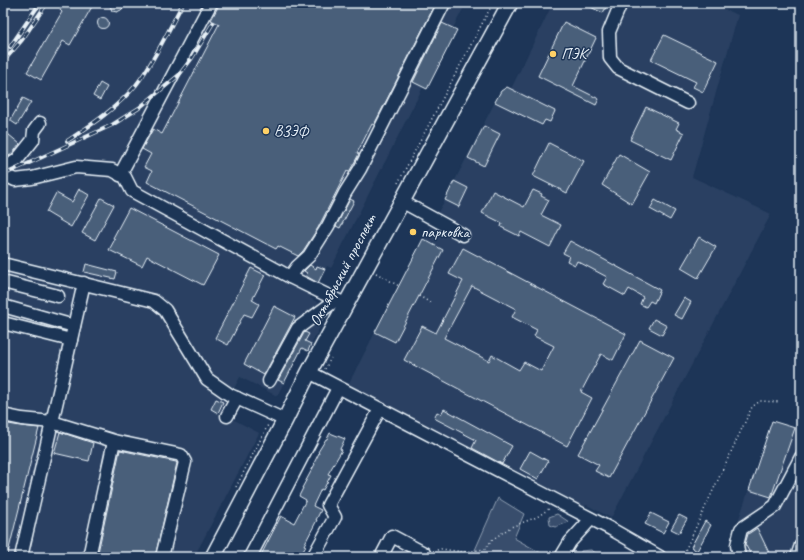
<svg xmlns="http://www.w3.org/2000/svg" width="804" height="560" font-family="Caveat,sans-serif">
<rect width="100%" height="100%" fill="#1d3557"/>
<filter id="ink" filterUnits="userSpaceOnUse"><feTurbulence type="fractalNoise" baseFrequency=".025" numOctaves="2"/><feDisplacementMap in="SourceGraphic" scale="8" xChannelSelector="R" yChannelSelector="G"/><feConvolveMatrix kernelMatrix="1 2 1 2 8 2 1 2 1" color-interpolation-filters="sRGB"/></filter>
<g filter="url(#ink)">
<g fill="#2a4162">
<path d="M5 3H466L453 28 457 30 427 89 423 87 331 268 327 266 310 298 329 309 308 351 302 348 277 396 240 377 221 413 259 433 194 557H3V6Z"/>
<path d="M553 3H718V7L738 15 692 177 771 214 611 518 587 505 579 508 348 385 423 239 445 200 501 90 507 87 511 89Z"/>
<path d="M772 421 795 428 801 433V557H726Z"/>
</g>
<g fill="#374d6c" stroke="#909fb2">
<path d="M498 498 524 514 514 538 548 557H485L475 550Z"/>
<path d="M557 514 569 522 555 527 550 525 549 517Z"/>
<path d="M591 550 602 557H580L581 551Z"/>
</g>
<g fill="#495e7a" stroke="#e8f1f8" fill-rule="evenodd">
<path d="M64 3H94L70 45 63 41 41 80 27 72 62 12 60 10Z"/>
<path d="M109 3H124L123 8 121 10 117 12 112 11Z"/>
<path d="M218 3H436L374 125 372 124 357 153 359 154 353 165 349 172 347 171 318 228 303 251 298 256 278 246 276 249 147 182 152 171 144 167 151 154 142 149 153 129 162 134 219 24 211 20 218 7Z"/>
<path d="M582 3H599L606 7 603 13Z"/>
<circle cx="103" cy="23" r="5.5"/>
<path d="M564 22 596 38 573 86 599 99 596 105 538 76Z"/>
<path d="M442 23 457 30 427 89 413 82Z"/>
<path d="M664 35 718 61 703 92 693 87 696 82 651 60Z"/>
<path d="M100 83 107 87 100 100 93 96Z"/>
<path d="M507 87 555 111 550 122 545 120 542 125 495 102 501 91Z"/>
<path d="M23 98 31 102 17 125 11 121V119Z"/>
<path d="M646 107 679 123 676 129 684 133 671 160 630 140Z"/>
<path d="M484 126 500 134 484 166 468 158Z"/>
<path d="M3 130 20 144 12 154 9 156 7 154 3 160Z"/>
<path d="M549 143 584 161 567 193 533 176Z"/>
<path d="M619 154 650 172 632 204 602 185Z"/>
<path d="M454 181 468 188 459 207 445 200Z"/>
<path d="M79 189 89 195 71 227 46 212 56 193 72 202Z"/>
<path d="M533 190 542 194 541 196 549 200 541 215 561 225 550 247 521 232 519 236 501 227 502 223 482 213 493 191 524 207Z"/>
<path d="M101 198 114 205 95 240 82 233Z"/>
<path d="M350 199 354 201 340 228 336 226Z"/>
<path d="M655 200 675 211 670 220 650 209Z"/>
<path d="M129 208 219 255 203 285 147 256 142 266 109 250 115 239 113 238Z"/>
<path d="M699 237 716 247 698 278 681 268Z"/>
<path d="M423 239 443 250 395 342 375 332Z"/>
<path d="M570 241 660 290 654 303 650 301 646 307 640 304 643 297 629 289 625 296 603 284 607 277 577 261 575 265 567 261 569 256 563 253Z"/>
<path d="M463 248 626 334 613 360 601 354 581 392 592 398 567 446 404 360 422 326 436 333 463 281 449 274ZM472 286 516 309 512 317 537 330 534 336 554 346 541 371 524 362 519 370 492 355 489 361 444 338Z"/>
<path d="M86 264 117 272 115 279 84 272Z"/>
<path d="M310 265 316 269 317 266 325 269 318 283 306 276 307 273 304 271Z"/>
<path d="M251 268 265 275 252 300 259 304 252 317 244 314 228 345 215 338Z"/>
<path d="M684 298 691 302 682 319 674 315Z"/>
<path d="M274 306 295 317 264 375 244 364Z"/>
<path d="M654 319 667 326 662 335 649 328Z"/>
<path d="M305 332 309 334 305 341 311 344 308 351 302 348 284 383 278 380 304 333Z"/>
<path d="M640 340 674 358 609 478 595 471 599 465 578 454Z"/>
<path d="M216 399 223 402 218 413 211 409Z"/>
<path d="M444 409 512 446 502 464 472 448 476 440 434 418 437 412 441 414Z"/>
<path d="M772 421 795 428 771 497 749 490Z"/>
<path d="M3 423 20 426 39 428 7 557H3Z"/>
<path d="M60 432 93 443 89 461 54 453Z"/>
<path d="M330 433 345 439 340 449 342 450 328 474 331 475 323 490 321 489 313 506 321 510 316 520H317L304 545 306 546 300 557H260L281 516 294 523 306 500 299 496 303 488H302L315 464 314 463 319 453 318 452 326 439H327Z"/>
<path d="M120 450 176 462 177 463 155 557H97Z"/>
<path d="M530 451 548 461 538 479 520 469Z"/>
<path d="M651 513 669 522 663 533 645 524Z"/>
<path d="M679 515 687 519 679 533 671 529Z"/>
<path d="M705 521 711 525 697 551 691 547Z"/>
<path d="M757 528 761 536 771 557H752L745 544 748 534Z"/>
</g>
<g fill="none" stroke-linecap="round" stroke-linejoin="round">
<defs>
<g id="minor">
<path d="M621 3 609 32 610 58 618 68 688 103"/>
<path d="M40 123 34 131 33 140 17 160 7 167 6 174 9 177 15 180 32 178 76 167 112 170 125 177 132 191 290 277 345 304"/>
<path d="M120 175 211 3"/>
<path d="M401 201 463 235"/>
<path d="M3 264 154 301 165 310 207 379 230 395 285 420"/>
<path d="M290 277 297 267 309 256 328 226 345 193 360 169 444 3"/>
<path d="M3 282 58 296"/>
<path d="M3 306 74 326"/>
<path d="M3 323 71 340"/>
<path d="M309 372 611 529 660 557"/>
<path d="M269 381 298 328 336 300"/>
<path d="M3 415 22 419 52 422 114 441 181 455 185 462 162 557"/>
<path d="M227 416 237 398"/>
<path d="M21 557 84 283"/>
<path d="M89 557 114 441"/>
<path d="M250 557 338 388"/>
<path d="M313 557 335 517 328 505 380 409"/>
<path d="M381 557 392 536 424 553"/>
<path d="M561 557 570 542 591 519"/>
<path d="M739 557 737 545 741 529 775 506 801 457"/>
<path d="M797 557 801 545"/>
</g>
<path id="major" d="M213 557 285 420 309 372 510 3"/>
</defs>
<use href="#minor" stroke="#e8f1f8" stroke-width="15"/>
<use href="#major" stroke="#e8f1f8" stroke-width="18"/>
<g stroke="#e8f1f8" stroke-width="1.5" stroke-dasharray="1 3" stroke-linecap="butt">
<path d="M398 183 493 3"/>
<path d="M376 273 399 286"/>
<path d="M419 296 431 303"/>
<path d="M325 369 331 358"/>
<path d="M236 487 269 423"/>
<path d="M433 551 441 549 464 552 485 549 493 539 511 527 537 517 550 508"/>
<path d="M199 557 202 551"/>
<path d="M682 557 752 407 760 401 780 402"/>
</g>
<use href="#minor" stroke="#1d3557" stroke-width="12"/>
<use href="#major" stroke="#1d3557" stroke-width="15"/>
<defs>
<g id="rail">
<path d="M10 47 40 3"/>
<path d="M3 62 22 40 47 3"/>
<path d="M67 141C91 125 117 108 136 85 154 62 169 29 183 3"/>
<path d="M3 175 112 125 139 108 179 75 192 58 213 23"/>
</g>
</defs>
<use href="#rail" stroke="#e8f1f8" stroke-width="4"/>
<use href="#rail" stroke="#1d3557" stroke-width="2.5" stroke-dasharray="8" stroke-linecap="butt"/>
</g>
</g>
<g fill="#ffd166" stroke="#1d3557" stroke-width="1.5">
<circle cx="553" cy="54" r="4"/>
<circle cx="266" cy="131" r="4"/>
<circle cx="413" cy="232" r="4"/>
</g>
<g text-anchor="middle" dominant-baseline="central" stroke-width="3" stroke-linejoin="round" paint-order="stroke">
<g font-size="16" fill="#e8f1f8" stroke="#1d3557" text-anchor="start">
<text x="561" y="54">ПЭК</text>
<text x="274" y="131">ВЗЭФ</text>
<text x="421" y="232">парковка</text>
</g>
<g font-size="16" fill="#e8f1f8" stroke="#1d3557">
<text transform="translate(343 270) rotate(-62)">Октябрьский проспект</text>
</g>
</g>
<rect width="804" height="560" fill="none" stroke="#1d3557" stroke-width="16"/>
<rect x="8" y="8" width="788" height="544" fill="none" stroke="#e8f1f8" stroke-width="1.5" filter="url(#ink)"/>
</svg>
